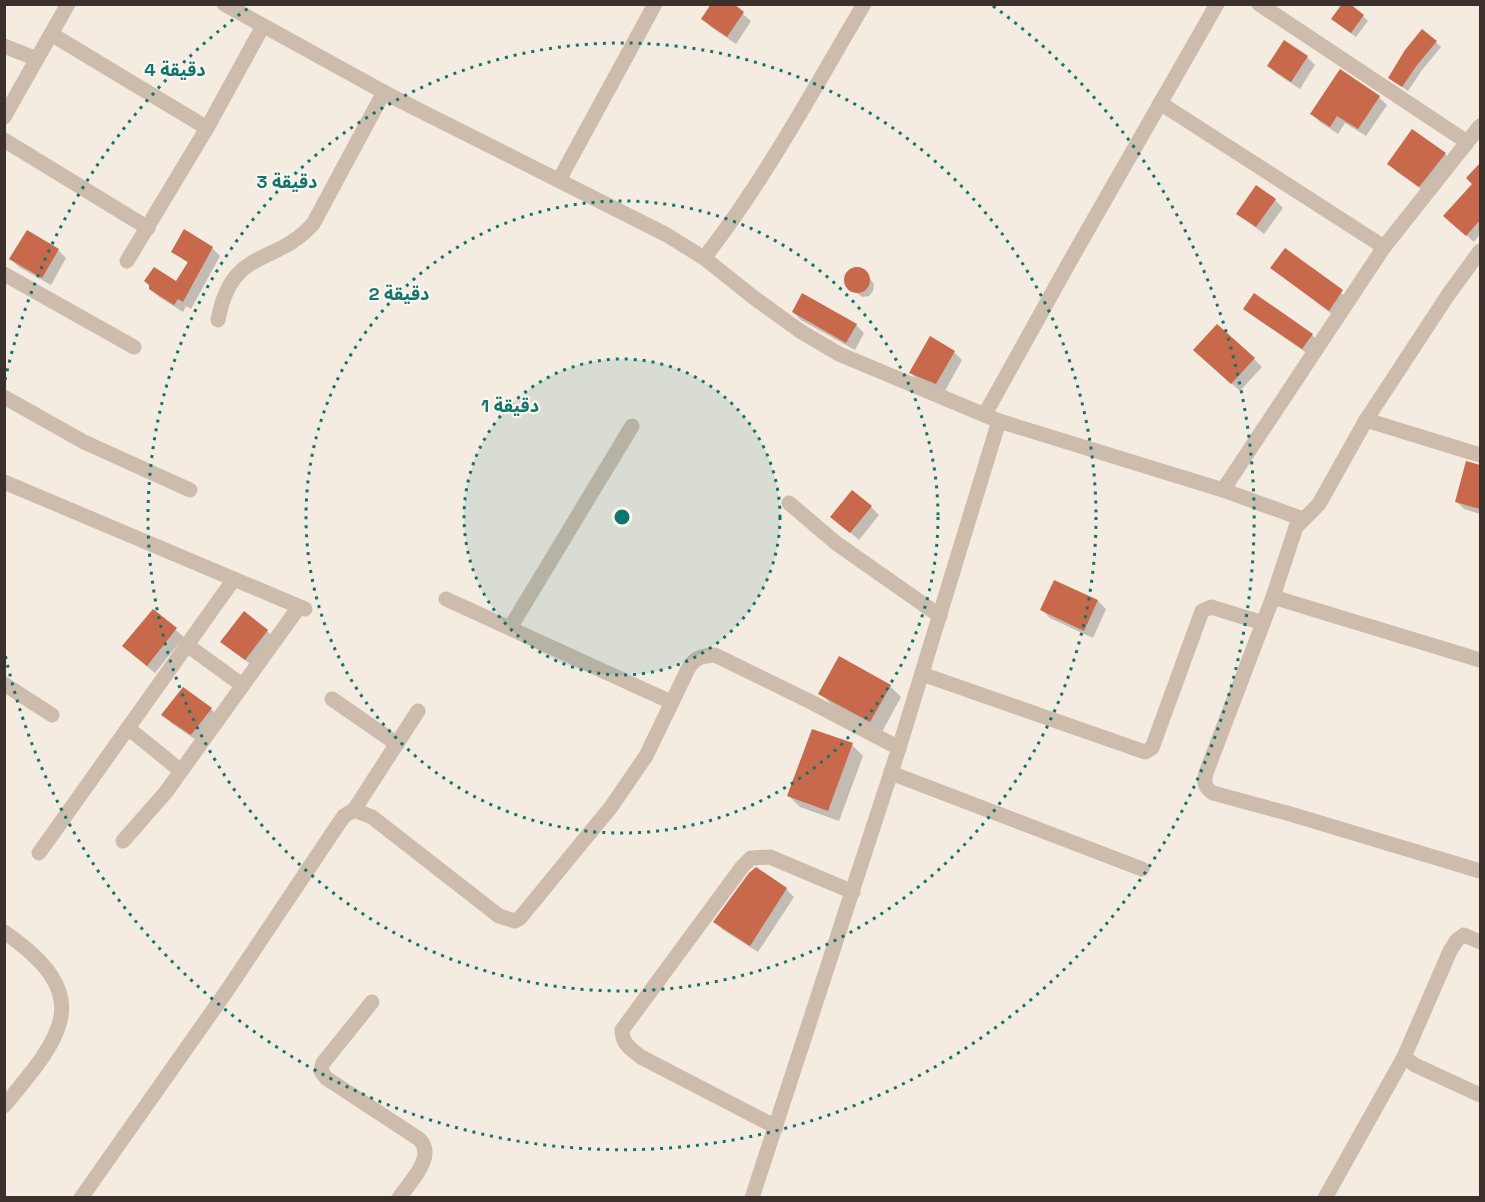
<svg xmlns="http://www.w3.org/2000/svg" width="1485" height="1202" font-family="'Space Grotesk','Noto Sans Arabic',sans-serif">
<rect width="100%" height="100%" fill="#f4ebe1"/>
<g fill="#0003">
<path d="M731 4 751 21 736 44 711 27 703 19Z"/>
<path d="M1363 16 1368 21 1356 37 1338 24Z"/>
<path d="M1436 42 1441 47 1422 70 1408 91 1390 78Z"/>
<path d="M1307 57 1315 65 1300 89 1277 74 1269 66Z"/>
<path d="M1379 97 1387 105 1366 136 1345 123 1338 134 1320 122 1312 114Z"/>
<path d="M1412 132 1445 154 1453 162 1428 194 1397 172 1389 164Z"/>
<path d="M1480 164V234L1474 242 1453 223 1474 184 1468 178Z"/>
<path d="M1275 200 1283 208 1264 234 1238 214Z"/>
<path d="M27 232 58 250 66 258 51 285 19 267 11 259Z"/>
<path d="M212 248 220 256 191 309 186 306 183 312 159 297 150 289 177 283 189 264 173 251Z"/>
<path d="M1286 250 1350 300 1337 318 1272 268Z"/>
<path d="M854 270 865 272 874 284 873 291 869 296 862 297 847 285V278Z"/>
<path d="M1245 308 1312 335 1320 343 1311 356 1253 316Z"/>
<path d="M793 312 856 325 864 333 855 350 801 320Z"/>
<path d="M954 352 962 360 945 391 919 381 911 373Z"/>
<path d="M1203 358 1254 359 1262 367 1240 391Z"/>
<path d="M1480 465V514L1464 509 1456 501 1478 466Z"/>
<path d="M871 507 879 515 859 540 832 517Z"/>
<path d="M1055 582 1098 601 1106 609 1093 638 1050 618 1042 610Z"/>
<path d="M153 611 184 637 155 673 132 654Z"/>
<path d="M267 631 275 639 254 667 222 642Z"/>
<path d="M840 658 890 686 901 697 882 732 831 704 820 693Z"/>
<path d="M211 709 219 717 199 742 171 723 163 715Z"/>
<path d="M852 745 863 756 839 821 800 807 789 796Z"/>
<path d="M786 889 794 897 758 952 723 930 715 922Z"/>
</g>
<g fill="#c8694b">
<path d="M711 4H734L744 12 727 37 701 19Z"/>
<path d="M1342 4H1350L1364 15 1351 33 1331 19Z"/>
<path d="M1422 29 1437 41 1417 65 1402 87 1388 78 1405 50Z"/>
<path d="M1284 40 1308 56 1291 82 1267 66Z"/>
<path d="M1340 69 1380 96 1358 129 1337 116 1330 127 1310 114Z"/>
<path d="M1412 129 1446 153 1419 187 1387 164Z"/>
<path d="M1480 163V220L1466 236 1443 216 1472 184 1466 178Z"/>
<path d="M1256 185 1276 199 1256 227 1236 214Z"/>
<path d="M184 229 213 247 183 302 178 299 174 305 149 289V285L144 281 154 267 176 281 188 262 171 252Z"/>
<path d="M27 230 59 249 42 278 9 259Z"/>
<path d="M1285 248 1343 290 1329 311 1270 268Z"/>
<circle cx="857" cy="280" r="13"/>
<path d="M802 293 857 324 846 343 792 312Z"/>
<path d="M1254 293 1313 334 1302 349 1243 309Z"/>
<path d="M1217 324 1255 358 1231 384 1193 350Z"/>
<path d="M930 336 955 351 936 384 909 373Z"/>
<path d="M1466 461 1480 465V509L1455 502Z"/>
<path d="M852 490 872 506 850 533 830 517Z"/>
<path d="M1054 580 1098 600 1084 631 1040 610Z"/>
<path d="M153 609 177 628 147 666 122 646Z"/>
<path d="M244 611 268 630 245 660 220 642Z"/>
<path d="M839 656 891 685 870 722 818 694Z"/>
<path d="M183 687 212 708 191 735 161 715Z"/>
<path d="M812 729 853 743 828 811 787 796Z"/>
<path d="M756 867 787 888 750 946 713 922 749 873Z"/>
</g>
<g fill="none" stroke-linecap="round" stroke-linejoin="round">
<g stroke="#cdbbac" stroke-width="15">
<path d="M224 4 391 96 667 235 704 258 753 297 800 331 839 354 999 421 1223 490 1303 519"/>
<path d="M1259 4 1467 142"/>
<path d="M51 34 207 128"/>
<path d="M4 46 37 59"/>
<path d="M1160 103 1384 247"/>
<path d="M4 117 68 4"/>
<path d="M4 140 148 228"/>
<path d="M559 180 655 4"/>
<path d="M1480 251 1448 295 1366 420 1319 504 1296 527 1273 597 1206 773C1204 783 1204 787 1213 793L1287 813 1480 871"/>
<path d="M704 258C765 180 813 90 864 4"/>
<path d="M127 261 207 128 263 26"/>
<path d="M4 274 134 347"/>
<path d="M218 320C232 246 274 267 313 224L384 92"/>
<path d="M4 397 84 442 190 490"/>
<path d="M985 414 1070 261 1217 4"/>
<path d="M1366 420 1480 455"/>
<path d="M4 482 305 609"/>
<path d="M1223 490 1384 247 1480 126"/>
<path d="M789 503 836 543 940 616"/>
<path d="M1273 597 1480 660"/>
<path d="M446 599 671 702"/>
<path d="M510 628 632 426"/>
<path d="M187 645 242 685"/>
<path d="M922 674 1145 752 1152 748 1202 611 1211 607 1263 623"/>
<path d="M4 684 52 715"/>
<path d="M332 699 397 744"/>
<path d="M128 728 181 771"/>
<path d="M891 773 1142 869"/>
<path d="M354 810 418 711"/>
<path d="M123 841 166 792 299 607"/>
<path d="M39 853 234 579"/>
<path d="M4 932C97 996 63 1035 4 1106"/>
<path d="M372 1002 323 1063 321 1071 326 1078 419 1139C437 1156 410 1182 399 1198"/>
<path d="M1404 1057 1450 951 1457 940 1464 935 1480 942"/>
<path d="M776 1127 641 1057C631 1049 622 1044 622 1030L742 867 751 858 770 857 853 892"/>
<path d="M81 1198 226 992 331 835 344 816 354 810 372 817 499 916 515 921 520 918 611 807 646 756 688 669C695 657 701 656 715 655L811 702 899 748"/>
<path d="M752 1198 899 748 999 421"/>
<path d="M1325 1198 1404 1057 1415 1065 1480 1095"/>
</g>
</g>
<circle cx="622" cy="517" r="158" fill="#0f766e" fill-opacity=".12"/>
<g fill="none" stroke="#0f766e" stroke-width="3" stroke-dasharray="3 6">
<circle cx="622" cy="517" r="158"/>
<circle cx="622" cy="517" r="316"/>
<circle cx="622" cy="517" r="474"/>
<path d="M5 380A632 632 0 0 1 251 6M993 6A632 632 0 1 1 5 654"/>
</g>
<circle cx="622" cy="517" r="9" fill="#0f766e" stroke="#fbf5ee" stroke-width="3"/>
<g font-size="18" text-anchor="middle" font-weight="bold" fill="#0f766e" stroke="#fbf5ee" stroke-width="4.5" stroke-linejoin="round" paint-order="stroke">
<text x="175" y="76">4 دقيقة</text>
<text x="287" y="188">3 دقيقة</text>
<text x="399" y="300">2 دقيقة</text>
<text x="510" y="412">1 دقيقة</text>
</g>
<rect width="1485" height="1202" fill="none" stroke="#3b302b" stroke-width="12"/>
</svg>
